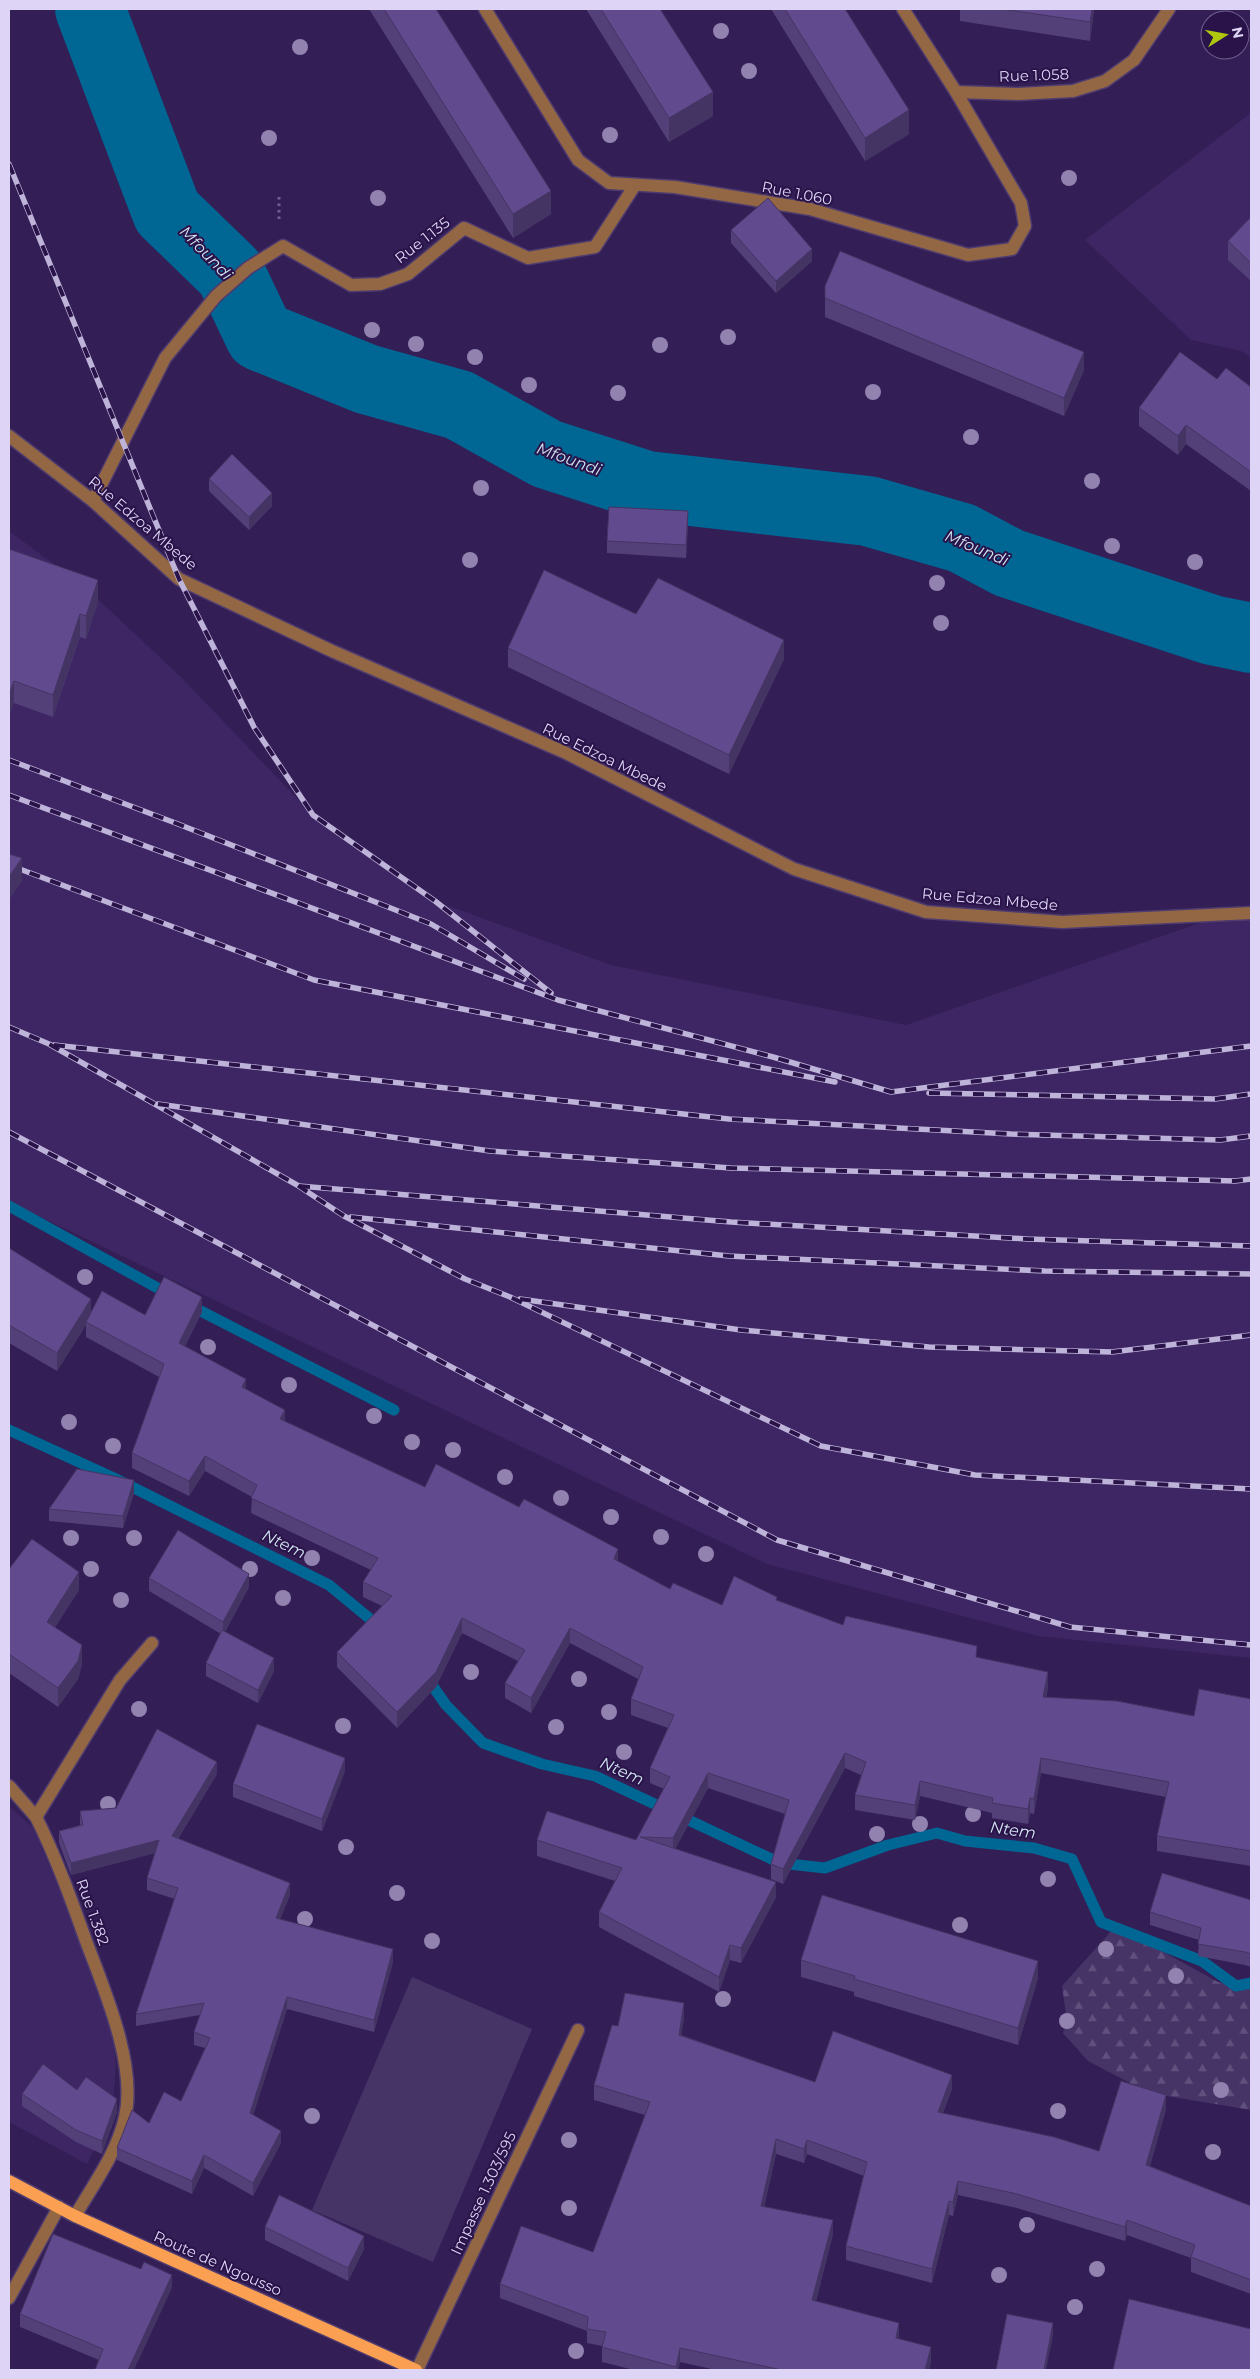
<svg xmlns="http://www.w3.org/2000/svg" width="1260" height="2379" font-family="Montserrat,sans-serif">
<defs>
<pattern id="forest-firs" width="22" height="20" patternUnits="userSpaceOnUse" patternTransform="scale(1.25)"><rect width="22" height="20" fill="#463467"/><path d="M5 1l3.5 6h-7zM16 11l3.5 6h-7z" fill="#60507d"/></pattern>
</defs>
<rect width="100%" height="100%" fill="#331e55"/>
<g fill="#3d2663">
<path d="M1251 113V358L1241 351 1191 340 1085 240Z"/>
<path d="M9 531 85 587 181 677 313 815 435 901 611 965 906 1025 1251 905V1658L1038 1636 767 1564 9 1202Z"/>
<path d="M9 1806 34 1829 111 2014 116 2065 112 2114 87 2164 9 2122Z"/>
</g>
<path fill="#463467" d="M412 1977 532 2029 433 2262 312 2210Z"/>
<path fill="url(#forest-firs)" d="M1116 1926 1218 1982 1251 1989V2110L1149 2093 1088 2061 1063 2033 1067 2021 1062 1986Z"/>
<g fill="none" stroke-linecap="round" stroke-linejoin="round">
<g stroke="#006694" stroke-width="11">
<path d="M9 1206 172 1296"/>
<path d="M189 1305 394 1410"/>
<path d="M9 1430 116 1479 329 1585 381 1628"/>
<path d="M427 1678 446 1705 483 1743 542 1764 595 1776 780 1863 825 1868 888 1845 937 1833 965 1841 1034 1848 1072 1859 1101 1922 1202 1961 1236 1986 1251 1983"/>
</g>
<path stroke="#006694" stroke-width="70" d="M90 9 167 212 230 273 260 336 366 379 459 405 547 454 647 486 868 511 962 538 1009 563 1212 630 1251 638"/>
<defs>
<g id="minor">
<path d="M485 9 578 160 609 183 675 187 810 209 968 255 1012 249 1025 226 1021 203 956 92 903 9"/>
<path d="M956 92 1018 94 1073 91 1105 81 1134 60 1169 9"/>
<path d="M9 436 93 501 179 579 332 651 564 752 794 869 926 912 1062 922 1251 913"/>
<path d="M93 501 165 358 216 296 248 268 283 246 351 285 380 284 408 274 464 228 528 258 595 247 635 185"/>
<path d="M9 1786 36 1817"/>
<path d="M75 2216C93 2185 117 2153 125 2117 137 2065 104 1989 86 1941 71 1899 56 1857 36 1817L120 1680 152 1643"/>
<path d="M9 2298 59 2207"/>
<path d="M417 2370 578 2030"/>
</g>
<path id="major" d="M9 2181 75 2216 416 2370"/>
</defs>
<use href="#minor" stroke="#4e3b6f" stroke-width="15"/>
<use href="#major" stroke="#4e3b6f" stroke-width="15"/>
<path stroke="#736291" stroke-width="3" stroke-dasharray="2.5 4" stroke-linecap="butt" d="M279 197V221"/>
<use href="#minor" stroke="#936744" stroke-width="12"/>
<use href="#major" stroke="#fb9f52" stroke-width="12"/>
<defs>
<g id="rail">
<path d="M9 164 179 579 254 727 313 815 435 901 551 993"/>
<path d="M9 760 178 824 431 924 524 979"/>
<path d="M9 795 558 1000 773 1057 891 1092 1251 1046"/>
<path d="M9 865 314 980 835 1082"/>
<path d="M9 1027 49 1044 297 1185 344 1216 465 1279 510 1297 821 1446 975 1475 1251 1489"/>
<path d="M54 1045 729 1119 1011 1134 1220 1140 1251 1136"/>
<path d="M929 1093 1215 1099 1251 1094"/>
<path d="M158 1104 490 1151 731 1168 1235 1181 1251 1179"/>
<path d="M9 1132 777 1540 1070 1627 1251 1645"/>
<path d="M299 1186 731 1222 1027 1239 1251 1246"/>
<path d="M351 1217 729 1256 1045 1271 1251 1274"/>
<path d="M520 1299 741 1330 929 1347 1112 1352 1251 1335"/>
</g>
</defs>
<use href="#rail" stroke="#beb3d9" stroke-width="5.5"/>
<use href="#rail" stroke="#291349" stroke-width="4" stroke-dasharray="11" stroke-linecap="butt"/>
</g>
<g fill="#9282b0">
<circle cx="721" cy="31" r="8"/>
<circle cx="300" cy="47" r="8"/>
<circle cx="749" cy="71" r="8"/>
<circle cx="610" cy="135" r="8"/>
<circle cx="269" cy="138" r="8"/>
<circle cx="1069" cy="178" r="8"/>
<circle cx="378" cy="198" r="8"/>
<circle cx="372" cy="330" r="8"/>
<circle cx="728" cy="337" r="8"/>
<circle cx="416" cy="344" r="8"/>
<circle cx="660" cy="345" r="8"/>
<circle cx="475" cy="357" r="8"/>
<circle cx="529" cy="385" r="8"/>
<circle cx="873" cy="392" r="8"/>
<circle cx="618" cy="393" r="8"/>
<circle cx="971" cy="437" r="8"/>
<circle cx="1092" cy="481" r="8"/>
<circle cx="481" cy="488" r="8"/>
<circle cx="1112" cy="546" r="8"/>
<circle cx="470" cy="560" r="8"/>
<circle cx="1195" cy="562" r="8"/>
<circle cx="937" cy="583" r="8"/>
<circle cx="941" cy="623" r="8"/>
<circle cx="85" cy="1277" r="8"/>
<circle cx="208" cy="1347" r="8"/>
<circle cx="289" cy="1385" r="8"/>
<circle cx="374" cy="1416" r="8"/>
<circle cx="69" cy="1422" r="8"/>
<circle cx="412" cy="1442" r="8"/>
<circle cx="113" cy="1446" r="8"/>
<circle cx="453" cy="1450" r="8"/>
<circle cx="505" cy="1477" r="8"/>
<circle cx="561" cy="1498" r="8"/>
<circle cx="611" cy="1517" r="8"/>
<circle cx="661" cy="1537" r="8"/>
<circle cx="71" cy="1538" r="8"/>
<circle cx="134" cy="1538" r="8"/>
<circle cx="706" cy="1554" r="8"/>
<circle cx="312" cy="1558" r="8"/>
<circle cx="91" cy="1569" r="8"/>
<circle cx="250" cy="1569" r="8"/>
<circle cx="283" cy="1598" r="8"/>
<circle cx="121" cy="1600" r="8"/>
<circle cx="471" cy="1672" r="8"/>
<circle cx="579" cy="1679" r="8"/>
<circle cx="139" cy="1709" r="8"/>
<circle cx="609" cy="1712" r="8"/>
<circle cx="343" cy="1726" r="8"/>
<circle cx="556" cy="1727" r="8"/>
<circle cx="624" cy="1752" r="8"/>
<circle cx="108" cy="1804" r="8"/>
<circle cx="973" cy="1814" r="8"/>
<circle cx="920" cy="1824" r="8"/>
<circle cx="877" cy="1834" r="8"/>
<circle cx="346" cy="1847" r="8"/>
<circle cx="1048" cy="1879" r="8"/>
<circle cx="397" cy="1893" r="8"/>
<circle cx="305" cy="1919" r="8"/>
<circle cx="960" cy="1925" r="8"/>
<circle cx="432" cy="1941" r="8"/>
<circle cx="1106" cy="1949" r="8"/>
<circle cx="1176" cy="1976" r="8"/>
<circle cx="723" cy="1999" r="8"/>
<circle cx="1067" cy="2021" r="8"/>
<circle cx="1221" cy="2090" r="8"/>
<circle cx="1058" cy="2111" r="8"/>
<circle cx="312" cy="2116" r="8"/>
<circle cx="569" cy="2140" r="8"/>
<circle cx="1213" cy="2152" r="8"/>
<circle cx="569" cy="2208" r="8"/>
<circle cx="1027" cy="2225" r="8"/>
<circle cx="1097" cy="2269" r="8"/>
<circle cx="999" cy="2275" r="8"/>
<circle cx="1075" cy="2307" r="8"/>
<circle cx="576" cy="2351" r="8"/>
</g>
<g fill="#534079">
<path d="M369 9H436L551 214 513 238Z"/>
<path d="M586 9H660L713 116 669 142Z"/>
<path d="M771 9H845L909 134 865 161Z"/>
<path d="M960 9H1094L1090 41 960 21Z"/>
<path d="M1251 217V281L1228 260V241Z"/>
<path d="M731 230 812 261 776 293 731 243Z"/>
<path d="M825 286 1084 370 1064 416 825 317Z"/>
<path d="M1217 379 1251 387V491L1186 444 1178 455 1139 426V408Z"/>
<path d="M209 479 272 506 249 530 209 491Z"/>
<path d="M688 524 686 558 607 553V541Z"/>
<path d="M9 549 98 602 86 639 80 637 53 717 14 703Z"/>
<path d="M636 614 784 659 729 774 508 667V648Z"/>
<path d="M9 1248 91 1313 145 1315 202 1312 185 1346 246 1389 285 1421 425 1487 618 1562 670 1589 722 1605 777 1600 843 1625 977 1657 1048 1688 1046 1698 1194 1716 1251 1699V1866L1157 1851V1836L1166 1797 1041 1773 1034 1814 1030 1813 1028 1824 992 1818V1813L920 1796 915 1820 855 1810V1795L861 1775 845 1768 783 1884 771 1879V1864L785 1814 708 1788 675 1849 776 1897 741 1963 730 1960 719 1992 599 1927V1912L615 1881 537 1856V1840H636L664 1789 650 1783V1768L668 1728 631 1715V1699L638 1679 570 1643 531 1713 505 1698V1683L518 1661 462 1633 436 1687 397 1728 337 1667V1652L382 1606 363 1597V1582L371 1570 251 1513 252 1497 205 1471 189 1496 132 1468V1453L159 1377 86 1337V1325L57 1371 9 1343Z"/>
<path d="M134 1493 123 1528 49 1521V1509Z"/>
<path d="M9 1569 79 1590 55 1627 82 1664 78 1679 58 1707 9 1673Z"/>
<path d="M149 1578 249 1587 225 1632 274 1671 258 1703 206 1676V1663L221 1634 149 1591Z"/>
<path d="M345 1771 322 1831 233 1797V1784Z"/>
<path d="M217 1774 178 1839 290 1895 280 1919 393 1962 374 2032 287 2009 253 2115 281 2143 253 2196 204 2168 192 2194 117 2160V2148L149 2123 181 2101 205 2048 194 2045V2032L200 2015 136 2026V2014L175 1899 147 1890V1878L155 1853 71 1875 59 1843V1831L80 1825V1811L116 1808Z"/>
<path d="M1251 1900V1967L1245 1965 1198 1956 1199 1940 1150 1925V1912Z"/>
<path d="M801 1960 1038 1978 1018 2045 854 1996V1992L801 1977Z"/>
<path d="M684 2018 681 2035 815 2082 952 2089 943 2113 1099 2151 1166 2109 1150 2166 1251 2206V2294L1191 2272V2258L1127 2235 1125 2241 1017 2208 958 2195 953 2216 949 2215 932 2283 846 2260V2246L864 2176 807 2154 804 2163 776 2154 764 2207 833 2234 816 2301 899 2338V2339L931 2361 929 2370H716L680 2362 678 2370H634L602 2362V2346L587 2343V2331L500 2298V2284L593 2252 645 2115 594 2100V2085L618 2026Z"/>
<path d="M77 2090 117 2112 102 2154 76 2142 22 2106V2094Z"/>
<path d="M265 2227 364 2249 348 2281 265 2240Z"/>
<path d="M172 2288 99 2360 20 2327V2314Z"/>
</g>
<g fill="#443463">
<path d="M1092 9H1094L1090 41V22Z"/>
<path d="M713 92V116L669 142V118Z"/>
<path d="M909 110V134L865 161V138Z"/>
<path d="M551 191V214L513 238V214Z"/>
<path d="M812 249V261L776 293V281Z"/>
<path d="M1084 352V370L1064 416V398Z"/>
<path d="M1186 425V444L1178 455V436Z"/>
<path d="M272 493V506L249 530V517Z"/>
<path d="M688 511V524L686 558V545Z"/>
<path d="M98 580V602L86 639V616Z"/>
<path d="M80 614V637L53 717V695Z"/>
<path d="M784 640V659L729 774V755Z"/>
<path d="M14 681V703L9 717V695Z"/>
<path d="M22 858V881L9 900V877Z"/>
<path d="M202 1297V1312L179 1358V1343Z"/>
<path d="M91 1299V1317L86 1322V1325L57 1371V1353Z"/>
<path d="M246 1379V1394L242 1387Z"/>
<path d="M285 1410V1425L280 1419Z"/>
<path d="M205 1456V1471L189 1496V1481Z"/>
<path d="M134 1480V1493L123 1528V1516Z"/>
<path d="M618 1549V1564L614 1559Z"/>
<path d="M79 1572V1590L47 1640V1622Z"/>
<path d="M249 1574V1587L223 1635V1622Z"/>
<path d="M462 1618V1633L436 1687 397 1728V1712Z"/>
<path d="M570 1628V1643L531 1713V1698Z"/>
<path d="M82 1645V1664L78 1679 58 1707V1688Z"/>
<path d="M274 1658V1671L258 1703V1690Z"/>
<path d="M1048 1672V1688L1043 1713V1697Z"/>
<path d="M845 1753V1768L783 1884V1869Z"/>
<path d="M345 1758V1771L322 1831V1819Z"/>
<path d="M1041 1758V1773L1034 1814V1799Z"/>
<path d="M217 1762V1774L172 1848V1836Z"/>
<path d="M708 1773V1788L673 1853V1838Z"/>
<path d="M920 1781V1796L915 1820V1805Z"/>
<path d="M1030 1798V1813L1028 1824V1809Z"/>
<path d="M159 1840V1852L71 1875V1863Z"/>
<path d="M776 1882V1897L741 1963V1948Z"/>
<path d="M290 1883V1895L276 1930V1918Z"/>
<path d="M730 1945V1960L719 1992V1977Z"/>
<path d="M393 1949V1962L374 2032V2020Z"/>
<path d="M1038 1961V1978L1018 2045V2028Z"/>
<path d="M287 1997V2009L250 2125V2113Z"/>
<path d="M684 2003V2018L679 2049V2035Z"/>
<path d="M952 2075V2089L938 2126V2112Z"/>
<path d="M1166 2095V2109L1146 2179V2165Z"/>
<path d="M117 2099V2112L102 2154V2141Z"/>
<path d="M281 2131V2143L253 2196V2183Z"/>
<path d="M776 2139V2154L761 2221V2206Z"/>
<path d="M807 2140V2154L804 2163V2149Z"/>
<path d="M204 2155V2168L192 2194V2181Z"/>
<path d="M958 2181V2195L953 2216V2202Z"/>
<path d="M949 2201V2215L932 2283V2269Z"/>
<path d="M833 2220V2234L812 2315V2300Z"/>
<path d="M1127 2220V2235L1125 2241V2227Z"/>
<path d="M364 2236V2249L348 2281V2268Z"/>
<path d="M172 2275V2288L134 2370H128Z"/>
<path d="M899 2323V2338L896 2352V2338Z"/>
<path d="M1053 2323V2336L1046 2370H1044Z"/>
<path d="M931 2347V2361L929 2370H925Z"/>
<path d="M680 2348V2362L678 2370H676Z"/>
</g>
<g fill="#614a8d" stroke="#443463">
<path d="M384 9H436L551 191 513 214Z"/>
<path d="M601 9H660L713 92 669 118Z"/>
<path d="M785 9H845L909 110 865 138Z"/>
<path d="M1002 9H1092L1090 22Z"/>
<path d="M768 198 812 249 776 281 731 230Z"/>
<path d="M1251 217V263L1228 241Z"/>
<path d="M840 251 1084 352 1064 398 825 298V286Z"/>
<path d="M1180 352 1217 379 1226 368 1251 387V472L1186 425 1178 436 1139 408Z"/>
<path d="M232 454 272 493 249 517 209 479Z"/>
<path d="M609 507 688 511 686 545 607 541Z"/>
<path d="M9 549 98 580 86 616 80 614 53 695 14 681 9 695Z"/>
<path d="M544 570 636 614 658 578 784 640 729 755 508 648Z"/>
<path d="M9 854 22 858 9 877Z"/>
<path d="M9 1248 91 1299 57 1353 9 1325Z"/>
<path d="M164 1277 202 1297 179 1343 246 1379 242 1387 285 1410 280 1419 425 1487 436 1464 519 1507 524 1499 618 1549 614 1559 670 1589 673 1583 722 1605 734 1576 777 1597 776 1600 843 1625 846 1616 977 1646 976 1657 1048 1672 1043 1697 1117 1701 1194 1716 1199 1689 1251 1699V1851L1157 1836 1169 1782 1041 1758 1034 1799 1030 1798 1028 1809 992 1803 993 1798 920 1781 915 1805 855 1795 866 1762 845 1753 783 1869 771 1864 789 1800 708 1773 673 1838 640 1837 776 1882 741 1948 730 1945 719 1977 599 1912 622 1868 537 1840 547 1811 636 1840 670 1777 650 1768 674 1715 631 1699 643 1667 570 1628 531 1698 505 1683 525 1650 462 1618 436 1672 397 1712 337 1652 392 1596 363 1582 378 1558 251 1498 257 1485 205 1456 189 1481 132 1453 164 1364 86 1322 102 1291 145 1315Z"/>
<path d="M77 1469 134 1480 123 1516 49 1509Z"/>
<path d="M178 1530 249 1574 223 1622 149 1578Z"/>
<path d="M32 1539 79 1572 47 1622 82 1645 78 1661 58 1688 9 1654V1569Z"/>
<path d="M222 1630 274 1658 258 1690 206 1663Z"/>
<path d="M257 1724 345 1758 322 1819 233 1784Z"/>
<path d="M157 1729 217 1762 172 1836 290 1883 276 1918 393 1949 374 2020 287 1997 250 2113 281 2131 253 2183 204 2155 192 2181 117 2148 132 2110 149 2123 164 2092 181 2101 210 2038 194 2032 204 2003 136 2014 178 1888 147 1878 159 1840 71 1863 59 1831 83 1825 80 1811 116 1808Z"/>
<path d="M1162 1873 1251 1900V1954L1245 1952 1198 1944 1201 1928 1150 1912Z"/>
<path d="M822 1895 1038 1961 1018 2028 854 1979 855 1976 801 1960Z"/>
<path d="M625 1993 684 2003 679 2035 815 2082 833 2031 952 2075 938 2112 1054 2137 1099 2151 1121 2081 1166 2095 1146 2165 1251 2206V2280L1191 2257 1195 2245 1127 2220 1125 2227 1017 2194 958 2181 953 2202 949 2201 932 2269 846 2246 867 2162 807 2140 804 2149 776 2139 761 2206 833 2220 812 2300 899 2323 896 2338 931 2347 925 2370H782L680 2348 676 2367 602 2347 606 2332 587 2329 588 2317 500 2284 521 2226 593 2252 650 2102 594 2085 612 2025 618 2026Z"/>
<path d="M43 2064 77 2090 86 2077 117 2099 102 2141 76 2130 22 2094Z"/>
<path d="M279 2195 364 2236 348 2268 265 2227Z"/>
<path d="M53 2234 141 2269 144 2262 172 2275 128 2370H95L103 2349 20 2314Z"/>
<path d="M1129 2299 1251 2329V2370H1113Z"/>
<path d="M1007 2314 1053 2323 1044 2370H996Z"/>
</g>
<g text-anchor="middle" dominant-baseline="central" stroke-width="4" stroke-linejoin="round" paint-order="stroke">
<g font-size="15" fill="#ddd4f6" stroke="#291349">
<text transform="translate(1034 75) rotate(-2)">Rue 1.058</text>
<text transform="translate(797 193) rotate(11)">Rue 1.060</text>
<text transform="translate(422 240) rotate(-38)">Rue 1.135</text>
<text transform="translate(143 523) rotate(40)">Rue Edzoa Mbede</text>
<text transform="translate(605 757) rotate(26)">Rue Edzoa Mbede</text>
<text transform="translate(990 899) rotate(5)">Rue Edzoa Mbede</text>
<text transform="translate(93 1912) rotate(70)">Rue 1.382</text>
<text transform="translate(483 2193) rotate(-65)">Impasse 1.303/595</text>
<text transform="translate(218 2263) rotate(24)">Route de Ngousso</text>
</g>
<g font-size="16" font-style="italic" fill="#d1e4f1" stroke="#291349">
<text transform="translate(206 253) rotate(46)">Mfoundi</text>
<text transform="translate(569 459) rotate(20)">Mfoundi</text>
<text transform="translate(977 548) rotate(23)">Mfoundi</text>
<text transform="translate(284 1544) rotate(26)">Ntem</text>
<text transform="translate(622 1771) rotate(24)">Ntem</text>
<text transform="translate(1013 1830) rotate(8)">Ntem</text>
</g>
</g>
<rect width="1260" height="2379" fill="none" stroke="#ddd4f6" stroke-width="20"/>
<g transform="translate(1225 35) rotate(79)"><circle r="24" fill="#291349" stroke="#71608e"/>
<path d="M0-4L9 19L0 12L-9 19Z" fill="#aec60b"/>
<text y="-8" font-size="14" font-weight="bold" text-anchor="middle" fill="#ddd4f6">N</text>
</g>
</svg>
